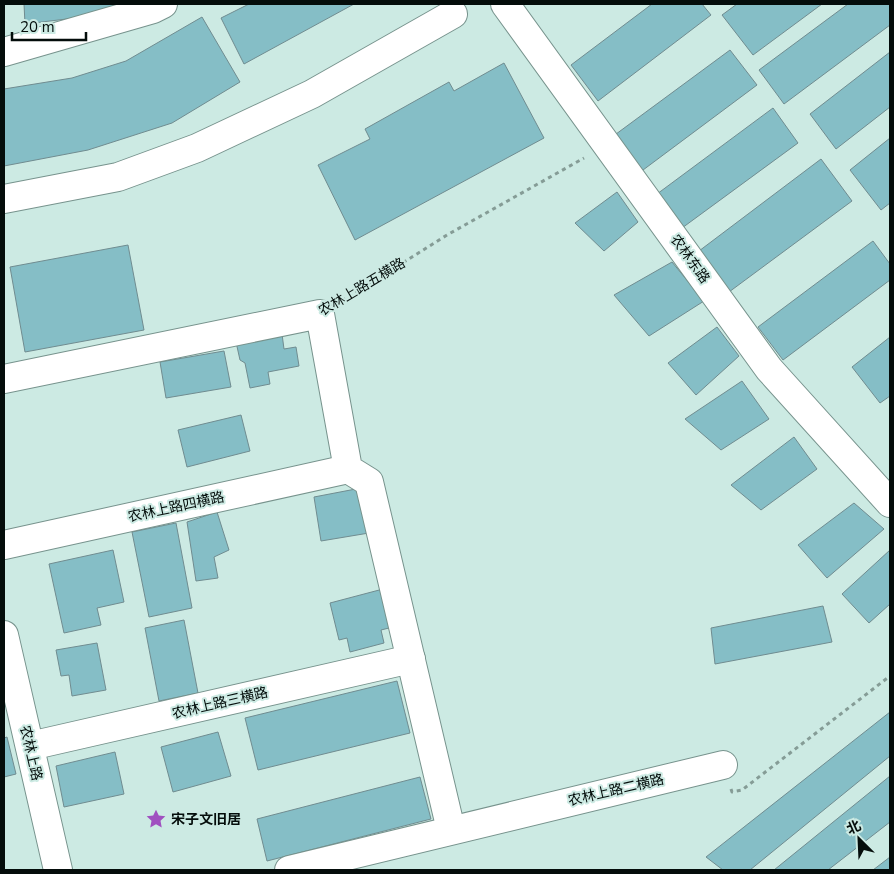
<svg xmlns="http://www.w3.org/2000/svg" width="894" height="874" font-family="'Nunito Sans','Noto Sans SC',sans-serif">
<rect width="100%" height="100%" fill="#cceae3"/>
<g fill="#85bec6" stroke="#708c90">
<path d="M24 4H125V12L25 24Z"/>
<path d="M249 4H354L244 64 221 18Z"/>
<path d="M652 4H702L711 15 598 101 571 65Z"/>
<path d="M737 4H822L753 55 722 15Z"/>
<path d="M848 4H890V25L784 104 759 70Z"/>
<path d="M202 17 240 82 172 123 88 150 4 166V89L72 78 126 61Z"/>
<path d="M730 50 757 85 639 173 612 137Z"/>
<path d="M890 52V107L836 149 810 114Z"/>
<path d="M504 63 544 138 355 240 318 165 370 139 365 129 449 82 454 91Z"/>
<path d="M773 108 798 143 682 228 657 194Z"/>
<path d="M890 138V203L881 210 850 170Z"/>
<path d="M821 159 852 201 729 292 699 251Z"/>
<path d="M617 192 638 222 604 251 575 223Z"/>
<path d="M873 241 890 264V280L783 360 758 327Z"/>
<path d="M128 245 144 330 25 352 10 267Z"/>
<path d="M672 262 704 301 649 336 614 295Z"/>
<path d="M717 327 739 356 696 395 668 363Z"/>
<path d="M282 334 284 349 296 347 299 366 268 372 270 384 250 388 245 363 240 360 236 342Z"/>
<path d="M890 337V396L880 403 852 367Z"/>
<path d="M224 351 231 387 166 398 160 362Z"/>
<path d="M742 381 769 419 721 450 685 419Z"/>
<path d="M241 415 250 451 187 467 178 430Z"/>
<path d="M794 437 817 469 761 510 731 485Z"/>
<path d="M361 488 369 533 321 541 314 497Z"/>
<path d="M854 503 884 529 827 578 798 545Z"/>
<path d="M217 512 229 550 214 557 218 578 196 581 187 522Z"/>
<path d="M176 523 192 608 149 617 132 532Z"/>
<path d="M113 550 124 602 97 608 101 625 64 633 49 564Z"/>
<path d="M890 550V604L869 623 842 594Z"/>
<path d="M383 589 393 627 381 630 384 643 350 652 347 638 339 640 330 603Z"/>
<path d="M823 606 832 642 715 664 711 628Z"/>
<path d="M184 620 198 693 159 701 145 628Z"/>
<path d="M97 643 106 690 72 696 69 675 61 676 56 650Z"/>
<path d="M397 681 410 733 258 770 245 718Z"/>
<path d="M890 712V756L750 870H723L706 857Z"/>
<path d="M218 732 231 776 173 792 161 747Z"/>
<path d="M7 737 16 774 4 777V738Z"/>
<path d="M115 752 124 794 64 807 56 766Z"/>
<path d="M890 776V822L828 870H774Z"/>
<path d="M420 777 431 819 267 861 257 819Z"/>
<path d="M890 857V870H873Z"/>
</g>
<g fill="none" stroke-linecap="round" stroke-linejoin="round">
<defs>
<g id="minor">
<path d="M505 4 769 369 890 503"/>
<path d="M4 52 153 9 163 4"/>
<path d="M4 199 118 177 197 148 312 94 453 14"/>
<path d="M4 379 320 314 348 469 369 482 451 830"/>
<path d="M4 545 348 469"/>
<path d="M4 635 58 870"/>
<path d="M30 746 411 659"/>
<path d="M289 870 723 765"/>
</g>
</defs>
<use href="#minor" stroke="#77938d" stroke-width="30"/>
<g stroke="#859c96" stroke-width="3" stroke-dasharray="4 4" stroke-linecap="butt">
<path d="M342 301 447 235 584 158"/>
<path d="M731 789 732 792 742 790 890 676"/>
</g>
<use href="#minor" stroke="#fff" stroke-width="28"/>
</g>
<defs>
<symbol id="sight-bare" viewBox="-9 -9 18 18"><path d="M0-6L1.8-2.2L6-1.7L2.9 1.2L3.7 5.4L0 3.3L-3.7 5.4L-2.9 1.2L-6-1.7L-1.8-2.2Z" fill="#a050c0" stroke="#cceae3" stroke-width="2.5" paint-order="stroke"/></symbol>
</defs>
<g fill-rule="evenodd">
<use href="#sight-bare" x="142" y="805" width="28" height="28"/>
</g>
<g text-anchor="middle" dominant-baseline="central" stroke-width="4" stroke-linejoin="round" paint-order="stroke">
<g font-size="14" fill="#040d0b" stroke="#cceae3">
<text transform="translate(690 259) rotate(54)">农林东路</text>
<text transform="translate(362 287) rotate(-31)">农林上路五横路</text>
<text transform="translate(176 507) rotate(-12)">农林上路四横路</text>
<text transform="translate(220 703) rotate(-13)">农林上路三横路</text>
<text transform="translate(31 753) rotate(77)">农林上路</text>
<text transform="translate(616 790) rotate(-13)">农林上路二横路</text>
</g>
<g font-size="14" font-weight="bold" fill="#040d0b" stroke="#cceae3" text-anchor="start">
<text x="171" y="819">宋子文旧居</text>
</g>
</g>
<rect width="894" height="874" fill="none" stroke="#040d0b" stroke-width="10"/>
<g transform="translate(859 839) rotate(336)" stroke="#cceae3" stroke-width="4" paint-order="stroke">
<path d="M0-4L9 19L0 12L-9 19Z" fill="#040d0b"/>
<text y="-8" font-size="14" font-weight="bold" text-anchor="middle" fill="#040d0b">北</text>
</g>
<path d="M12 32v8h74v-8" fill="none" stroke="#040d0b" stroke-width="2.5"/>
<text x="20" y="32" font-size="15" fill="#040d0b" stroke="#cceae3" stroke-width="4" paint-order="stroke">20 m</text>
</svg>
